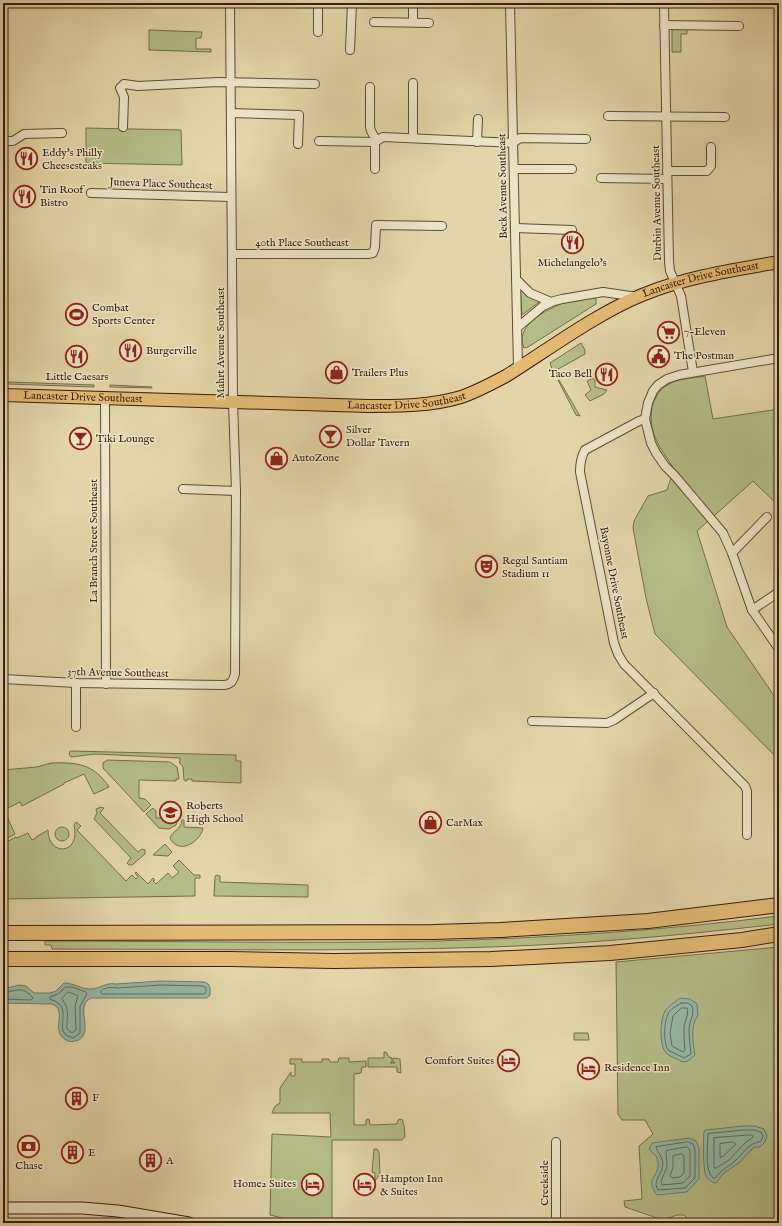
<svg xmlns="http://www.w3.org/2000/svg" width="782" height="1226" font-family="'IM FELL English',serif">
<rect width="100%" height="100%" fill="#e3d5a9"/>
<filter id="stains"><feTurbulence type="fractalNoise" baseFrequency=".005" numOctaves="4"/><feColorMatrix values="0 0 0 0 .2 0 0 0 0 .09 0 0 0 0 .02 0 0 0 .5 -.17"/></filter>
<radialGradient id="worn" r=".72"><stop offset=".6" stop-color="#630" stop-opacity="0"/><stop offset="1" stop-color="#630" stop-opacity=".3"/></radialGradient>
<g fill="#b5bd87" stroke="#766c4a">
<path d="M672 28 686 29 687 30V34H681V52H672Z"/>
<path d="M149 30 202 32 201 38H196V49H211V52L149 50Z"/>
<path d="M86 128 181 130 182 165 86 163Z"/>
<path d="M520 289 539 302 522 315Z"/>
<path d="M592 297 596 299V304L528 347 524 348C513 327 548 308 564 303 573 300 582 299 592 297Z"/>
<path d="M581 343 585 350V354L553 372 550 363Z"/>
<path d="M705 376 713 419 779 409V506L753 481 697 531 727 627 779 703V760L655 634 646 598 633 528 634 521 648 496 667 490 674 469C668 459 659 448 655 437 647 418 651 392 671 383 681 378 695 378 705 376Z"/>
<path d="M593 378 595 381V387L607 390 604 394 590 401 585 395 591 390 587 381Z"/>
<path d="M558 380H559L580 416 576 415Z"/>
<path d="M9 382 94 385V387L9 384Z"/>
<path d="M110 385 152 387V388L110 387Z"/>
<path d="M70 751 236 755V761H241V783L192 781V779H187V781H186L184 780 183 767 179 762H180V758L95 754 71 757 69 754Z"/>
<path d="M107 760 170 762 177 767 179 779H176V781L139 780V798L145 799 151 805 144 812 103 768V763Z"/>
<path d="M51 763C77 762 94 764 109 787L94 794 84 774 64 783V784L22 806 20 802 4 810 15 834 3 841V770L37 767Z"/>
<path d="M101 807 104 808 100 813 138 852 142 849 145 850V854L132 865H129L127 863 131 858 94 819 97 813 96 809Z"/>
<path d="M153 808 156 811V818H175V819H178L176 825 169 829 159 828 146 814Z"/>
<path d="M182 820H184V827L203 828C200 843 178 855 170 838 173 830 181 830 182 820Z"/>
<path d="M76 822 81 826 77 830 126 881 132 875 136 879 138 877 135 873 136 872 148 884 153 878 155 880 153 881 156 884 168 873 172 878 179 872 173 866 179 860 194 875H200V878H195V896L3 899V844L16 837 17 838 28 833 32 840 36 838V837L48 830C48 857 81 855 74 825Z"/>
<circle cx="62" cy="834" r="7"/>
<path d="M165 844 172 852 168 856 153 855Z"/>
<path d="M216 875 220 876V882L308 885V897L214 896 215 877Z"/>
<path d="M779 916V924C683 935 587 944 491 947 345 952 198 949 52 949L51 945H45V941C176 941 306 944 437 941 551 938 666 930 779 916Z"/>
<path d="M779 947V1223H717V1221H690L684 1215H677L663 1220 625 1207 624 1201 642 1199 639 1146 653 1134 645 1120H622L618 1114 616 962Z"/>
<path d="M574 1033H588L589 1040H574Z"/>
<path d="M384 1052H386L389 1057 392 1058V1062L390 1063H395L393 1062V1058L400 1059 401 1073 397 1072V1067H368V1058H384Z"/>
<path d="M339 1058H349V1062L366 1061V1067H362L361 1073 354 1074V1125H366V1120L368 1119H369L370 1125 397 1124 398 1120 400 1119 403 1120V1124L404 1125 405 1137 402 1140H332V1223H302L270 1215 272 1134 331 1137 330 1113H272L275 1106 280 1103V1088L291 1072V1076H295V1064H290V1059H302V1062H322V1059H329L330 1062H338Z"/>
<path d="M374 1149H377L379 1152 380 1174 375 1181V1173L372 1172Z"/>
<path d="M4 1219H73L122 1223H3V1220Z"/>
</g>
<g fill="#95b9a6" stroke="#707a69">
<path d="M161 981 204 982C211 984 210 988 210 995L207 998H91C76 1005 90 1025 83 1036 81 1039 78 1041 75 1041 72 1042 69 1042 66 1040 51 1032 65 1016 56 1006L52 1004 3 1003V989L19 985 26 986 34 993H50L56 991 64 983C75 983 82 990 92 989 101 988 107 982 116 984Z"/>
<path d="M680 998 690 999 697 1004 698 1015C690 1026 693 1043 695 1055L688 1061 683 1062C677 1059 671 1057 666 1053 659 1046 660 1019 665 1011 668 1006 675 1002 680 998Z"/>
<path d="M743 1126H755L764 1129 767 1136 765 1142 760 1147H755L751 1150 740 1162 723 1174 716 1183C713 1183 708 1180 706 1176 703 1171 703 1138 704 1131L706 1130Z"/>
<path d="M689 1138 696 1141 699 1148V1179L687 1192 657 1195C646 1179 655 1180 658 1167 659 1164 657 1160 657 1157L649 1149 652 1143Z"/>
</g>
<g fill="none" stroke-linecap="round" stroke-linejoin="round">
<g stroke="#666a5a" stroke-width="1">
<path d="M161 985 203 986 206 988V992L204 994H102L100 992C104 987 111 987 117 988Z"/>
<path d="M66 987H72L86 992 87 994 80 1006V1033L73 1038 66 1035 63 1031C61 1022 67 1009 58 1003 56 1001 52 1000 50 999V997L58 994Z"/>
<path d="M68 992 74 994 78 996 75 1006 76 1030 72 1033 67 1029C66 1016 71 1011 62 999Z"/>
<path d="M3 993C17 991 22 985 33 998L31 1000 3 999"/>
<path d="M681 1003H688L692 1006C695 1014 690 1019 689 1028 689 1037 690 1045 691 1054L684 1058 668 1050C663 1041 664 1023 668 1014 670 1009 677 1006 681 1003Z"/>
<path d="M682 1008H687C689 1014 685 1021 684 1027 684 1035 684 1042 685 1050L683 1052 672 1046 670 1033 673 1016Z"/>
<path d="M743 1130H754L761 1132 763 1136C761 1144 757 1141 751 1145 745 1149 741 1156 735 1161 728 1167 721 1170 715 1178H713C704 1170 708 1145 708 1134Z"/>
<path d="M751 1135 753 1136 752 1138 745 1143 729 1160 716 1168H714V1138Z"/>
<path d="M688 1142 693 1144 695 1149V1178L685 1188 658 1190C653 1182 659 1177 662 1169 665 1158 658 1154 656 1147Z"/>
<path d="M733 1142 735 1143V1145L722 1157H720V1144Z"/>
<path d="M687 1147 690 1150V1176L683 1183 662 1185 661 1181 667 1167 666 1151Z"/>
<path d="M682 1154 684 1156V1173L680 1177 672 1178 670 1176 673 1168V1156Z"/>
</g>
<defs>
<g id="street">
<path d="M413 3V22"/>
<path d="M510 3 518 368"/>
<path d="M664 3 669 261 670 271 681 296 693 372"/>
<path d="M374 22 429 23"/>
<path d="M664 25 739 26"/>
<path d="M318 32V3"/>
<path d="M350 50 352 3"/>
<path d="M413 83V138"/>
<path d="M370 87V127L371 131 375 138V169"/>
<path d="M231 113 299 115 298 144"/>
<path d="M608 116 725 117"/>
<path d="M123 127 124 97 120 88 124 84 138 86 218 82 315 84"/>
<path d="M3 141H13L24 134 62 133"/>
<path d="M319 141 375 142 383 137 513 143 520 138 586 139"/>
<path d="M477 142 478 119"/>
<path d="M514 169H572"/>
<path d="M667 171H707L711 166V147"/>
<path d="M601 178 667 179"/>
<path d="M91 193 230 197"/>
<path d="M515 228 572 230"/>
<path d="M232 254H368L373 253 375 247 376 225 442 226"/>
<path d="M517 280 530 293 551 302"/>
<path d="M518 327 543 306 554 301 562 299 603 292 637 297"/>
<path d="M779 358 679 375 667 379 658 385 653 391 648 403 645 419 651 443 656 453 665 466 675 476 723 533 732 553 752 610 779 649"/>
<path d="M105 398 106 684"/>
<path d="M645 419 639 421 585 450C581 457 580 463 580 472L614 643 618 654 624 664 745 786 747 791V835"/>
<path d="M183 489 236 491"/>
<path d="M732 553 767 517"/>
<path d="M752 610 779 592"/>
<path d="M3 679 76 683 223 685C231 685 233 681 235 674L236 491 233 402 230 3"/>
<path d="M532 721 607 723 614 720 654 693"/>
<path d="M76 727V683"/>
<path d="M556 1142V1223"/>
</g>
<path id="secondary" d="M3 1208H82L118 1211 189 1223"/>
<g id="primary">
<path id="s1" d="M3 395 368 406C399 406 431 406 461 397 476 392 491 384 506 376 549 349 596 314 642 295 686 277 733 270 779 262"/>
</g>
<g id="highway">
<path d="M3 933 433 932 500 930 648 921 779 905"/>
<path d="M3 959H230L334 961 491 959 610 953 742 940 779 934"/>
</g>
</defs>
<use href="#street" stroke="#634a34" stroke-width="10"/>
<use href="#secondary" stroke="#381b0d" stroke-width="13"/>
<use href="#primary" stroke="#381b0d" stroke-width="14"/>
<use href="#highway" stroke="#381b0d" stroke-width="16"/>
<use href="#street" stroke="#ede4c7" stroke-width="8"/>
<use href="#secondary" stroke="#ede4c7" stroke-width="11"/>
<use href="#primary" stroke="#e2ba74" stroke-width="12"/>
<use href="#highway" stroke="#e2ba74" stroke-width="14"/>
</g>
<defs>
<symbol id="restaurant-ring" viewBox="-11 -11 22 22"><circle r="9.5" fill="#ede4c7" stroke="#8f2418" stroke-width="1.5"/><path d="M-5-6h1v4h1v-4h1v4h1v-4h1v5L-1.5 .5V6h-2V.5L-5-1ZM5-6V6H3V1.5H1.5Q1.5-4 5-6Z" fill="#8f2418"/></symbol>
<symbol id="stadium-ring" viewBox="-11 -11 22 22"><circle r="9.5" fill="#ede4c7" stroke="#8f2418" stroke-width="1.5"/><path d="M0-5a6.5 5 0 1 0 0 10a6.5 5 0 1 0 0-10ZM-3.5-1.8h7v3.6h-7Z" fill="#8f2418"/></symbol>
<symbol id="supermarket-ring" viewBox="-11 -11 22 22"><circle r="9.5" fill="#ede4c7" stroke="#8f2418" stroke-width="1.5"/><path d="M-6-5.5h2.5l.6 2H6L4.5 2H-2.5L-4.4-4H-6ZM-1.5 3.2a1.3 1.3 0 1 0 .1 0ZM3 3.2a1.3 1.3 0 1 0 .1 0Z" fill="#8f2418"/></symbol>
<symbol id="civic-ring" viewBox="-11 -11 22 22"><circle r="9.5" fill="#ede4c7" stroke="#8f2418" stroke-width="1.5"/><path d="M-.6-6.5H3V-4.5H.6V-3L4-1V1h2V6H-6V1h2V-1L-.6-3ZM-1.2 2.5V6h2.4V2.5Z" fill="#8f2418"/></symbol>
<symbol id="shop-ring" viewBox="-11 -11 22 22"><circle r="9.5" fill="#ede4c7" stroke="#8f2418" stroke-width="1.5"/><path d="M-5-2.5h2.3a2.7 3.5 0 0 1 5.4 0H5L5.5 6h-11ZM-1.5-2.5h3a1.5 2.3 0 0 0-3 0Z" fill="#8f2418"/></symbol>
<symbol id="bar-ring" viewBox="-11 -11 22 22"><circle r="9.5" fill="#ede4c7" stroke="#8f2418" stroke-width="1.5"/><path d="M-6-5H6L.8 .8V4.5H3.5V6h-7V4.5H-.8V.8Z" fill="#8f2418"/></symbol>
<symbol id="theatre-ring" viewBox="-11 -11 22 22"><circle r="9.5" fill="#ede4c7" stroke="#8f2418" stroke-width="1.5"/><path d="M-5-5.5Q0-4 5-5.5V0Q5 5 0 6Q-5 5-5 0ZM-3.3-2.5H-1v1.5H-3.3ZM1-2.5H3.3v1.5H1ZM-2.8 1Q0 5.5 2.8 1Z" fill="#8f2418"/></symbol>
<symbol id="school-ring" viewBox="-11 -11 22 22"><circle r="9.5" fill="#ede4c7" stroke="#8f2418" stroke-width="1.5"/><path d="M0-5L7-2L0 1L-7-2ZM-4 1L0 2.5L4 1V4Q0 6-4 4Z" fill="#8f2418"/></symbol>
<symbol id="hotel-ring" viewBox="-11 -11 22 22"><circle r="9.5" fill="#ede4c7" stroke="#8f2418" stroke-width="1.5"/><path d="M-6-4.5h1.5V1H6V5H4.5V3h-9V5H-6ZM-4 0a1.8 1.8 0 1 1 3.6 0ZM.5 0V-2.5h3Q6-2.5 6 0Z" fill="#8f2418"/></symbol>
<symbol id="building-ring" viewBox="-11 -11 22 22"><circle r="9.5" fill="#ede4c7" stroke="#8f2418" stroke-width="1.5"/><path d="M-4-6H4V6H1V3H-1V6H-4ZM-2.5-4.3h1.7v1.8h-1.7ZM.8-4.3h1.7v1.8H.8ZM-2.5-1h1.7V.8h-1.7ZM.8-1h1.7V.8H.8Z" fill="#8f2418"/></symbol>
<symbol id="bank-ring" viewBox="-11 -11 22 22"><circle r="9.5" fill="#ede4c7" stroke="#8f2418" stroke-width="1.5"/><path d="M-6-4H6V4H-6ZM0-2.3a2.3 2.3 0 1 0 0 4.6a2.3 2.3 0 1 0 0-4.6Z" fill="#8f2418"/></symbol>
</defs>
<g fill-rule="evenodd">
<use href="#restaurant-ring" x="14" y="146" width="25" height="25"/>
<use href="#restaurant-ring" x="12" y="184" width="25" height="25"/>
<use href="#restaurant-ring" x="560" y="230" width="25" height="25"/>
<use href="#stadium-ring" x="64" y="302" width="25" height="25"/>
<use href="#supermarket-ring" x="656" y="320" width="25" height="25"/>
<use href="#restaurant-ring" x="118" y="338" width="25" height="25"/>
<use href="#civic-ring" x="646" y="344" width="25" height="25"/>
<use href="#restaurant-ring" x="64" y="344" width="25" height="25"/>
<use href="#shop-ring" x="324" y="360" width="25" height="25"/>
<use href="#restaurant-ring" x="594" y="362" width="25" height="25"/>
<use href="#bar-ring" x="318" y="424" width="25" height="25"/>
<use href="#bar-ring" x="68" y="426" width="25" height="25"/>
<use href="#shop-ring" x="264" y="446" width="25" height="25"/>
<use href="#theatre-ring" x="474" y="554" width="25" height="25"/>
<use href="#school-ring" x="158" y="800" width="25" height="25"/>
<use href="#shop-ring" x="418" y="810" width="25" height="25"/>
<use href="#hotel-ring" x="496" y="1048" width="25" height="25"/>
<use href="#hotel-ring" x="576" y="1056" width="25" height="25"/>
<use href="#building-ring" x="64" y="1086" width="25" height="25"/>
<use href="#bank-ring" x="16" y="1134" width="25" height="25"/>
<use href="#building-ring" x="60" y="1140" width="25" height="25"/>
<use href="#building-ring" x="138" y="1148" width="25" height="25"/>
<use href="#hotel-ring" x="300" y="1172" width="25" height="25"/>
<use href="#hotel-ring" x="352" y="1172" width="25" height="25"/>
</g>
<g text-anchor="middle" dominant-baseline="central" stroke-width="3" stroke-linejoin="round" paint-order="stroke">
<g font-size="11" fill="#381b0d" stroke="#ede4c7" text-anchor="start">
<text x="42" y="153">Eddy's Philly<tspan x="42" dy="13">Cheesesteaks</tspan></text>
<text x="40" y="190">Tin Roof<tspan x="40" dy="13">Bistro</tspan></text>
<text x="572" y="263" text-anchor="middle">Michelangelo's</text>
<text x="92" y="308">Combat<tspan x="92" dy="13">Sports Center</tspan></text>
<text x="684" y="332">7-Eleven</text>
<text x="146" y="351">Burgerville</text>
<text x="674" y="356">The Postman</text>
<text x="352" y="373">Trailers Plus</text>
<text x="592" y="374" text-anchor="end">Taco Bell</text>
<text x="77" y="377" text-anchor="middle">Little Caesars</text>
<text x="346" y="430">Silver<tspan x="346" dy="13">Dollar Tavern</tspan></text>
<text x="96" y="439">Tiki Lounge</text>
<text x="292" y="458">AutoZone</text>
<text x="502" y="561">Regal Santiam<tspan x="502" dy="13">Stadium 11</tspan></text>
<text x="186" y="806">Roberts<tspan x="186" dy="13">High School</tspan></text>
<text x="446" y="823">CarMax</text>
<text x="494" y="1061" text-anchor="end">Comfort Suites</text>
<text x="604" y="1068">Residence Inn</text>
<text x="92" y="1098">F</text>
<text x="88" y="1153">E</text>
<text x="166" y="1161">A</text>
<text x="29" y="1166" text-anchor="middle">Chase</text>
<text x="380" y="1179">Hampton Inn<tspan x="380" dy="13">&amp; Suites</tspan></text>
<text x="296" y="1184" text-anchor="end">Home2 Suites</text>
</g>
<g font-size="11" fill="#381b0d" stroke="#ede4c7">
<text transform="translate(161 184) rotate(2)">Juneva Place Southeast</text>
<text transform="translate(503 186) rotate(-91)">Beck Avenue Southeast</text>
<text transform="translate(657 203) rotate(-91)">Durbin Avenue Southeast</text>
<text x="302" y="243">40th Place Southeast</text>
<text stroke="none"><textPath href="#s1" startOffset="728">Lancaster Drive Southeast</textPath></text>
<text transform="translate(221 343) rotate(-90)">Mahrt Avenue Southeast</text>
<text stroke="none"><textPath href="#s1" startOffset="80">Lancaster Drive Southeast</textPath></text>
<text stroke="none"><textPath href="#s1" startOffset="404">Lancaster Drive Southeast</textPath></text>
<text transform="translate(94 541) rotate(-90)">La Branch Street Southeast</text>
<text transform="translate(614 583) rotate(79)">Bayonne Drive Southeast</text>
<text transform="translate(118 673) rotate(1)">37th Avenue Southeast</text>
<text transform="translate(545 1183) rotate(-90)">Creekside</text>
</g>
</g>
<rect width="782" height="1226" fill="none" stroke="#e3d5a9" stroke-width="16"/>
<rect x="4" y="4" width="774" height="1218" fill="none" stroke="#381b0d" stroke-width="2"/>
<rect x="8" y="8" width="766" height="1210" fill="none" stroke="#381b0d"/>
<rect width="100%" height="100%" filter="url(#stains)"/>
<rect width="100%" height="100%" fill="url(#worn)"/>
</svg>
